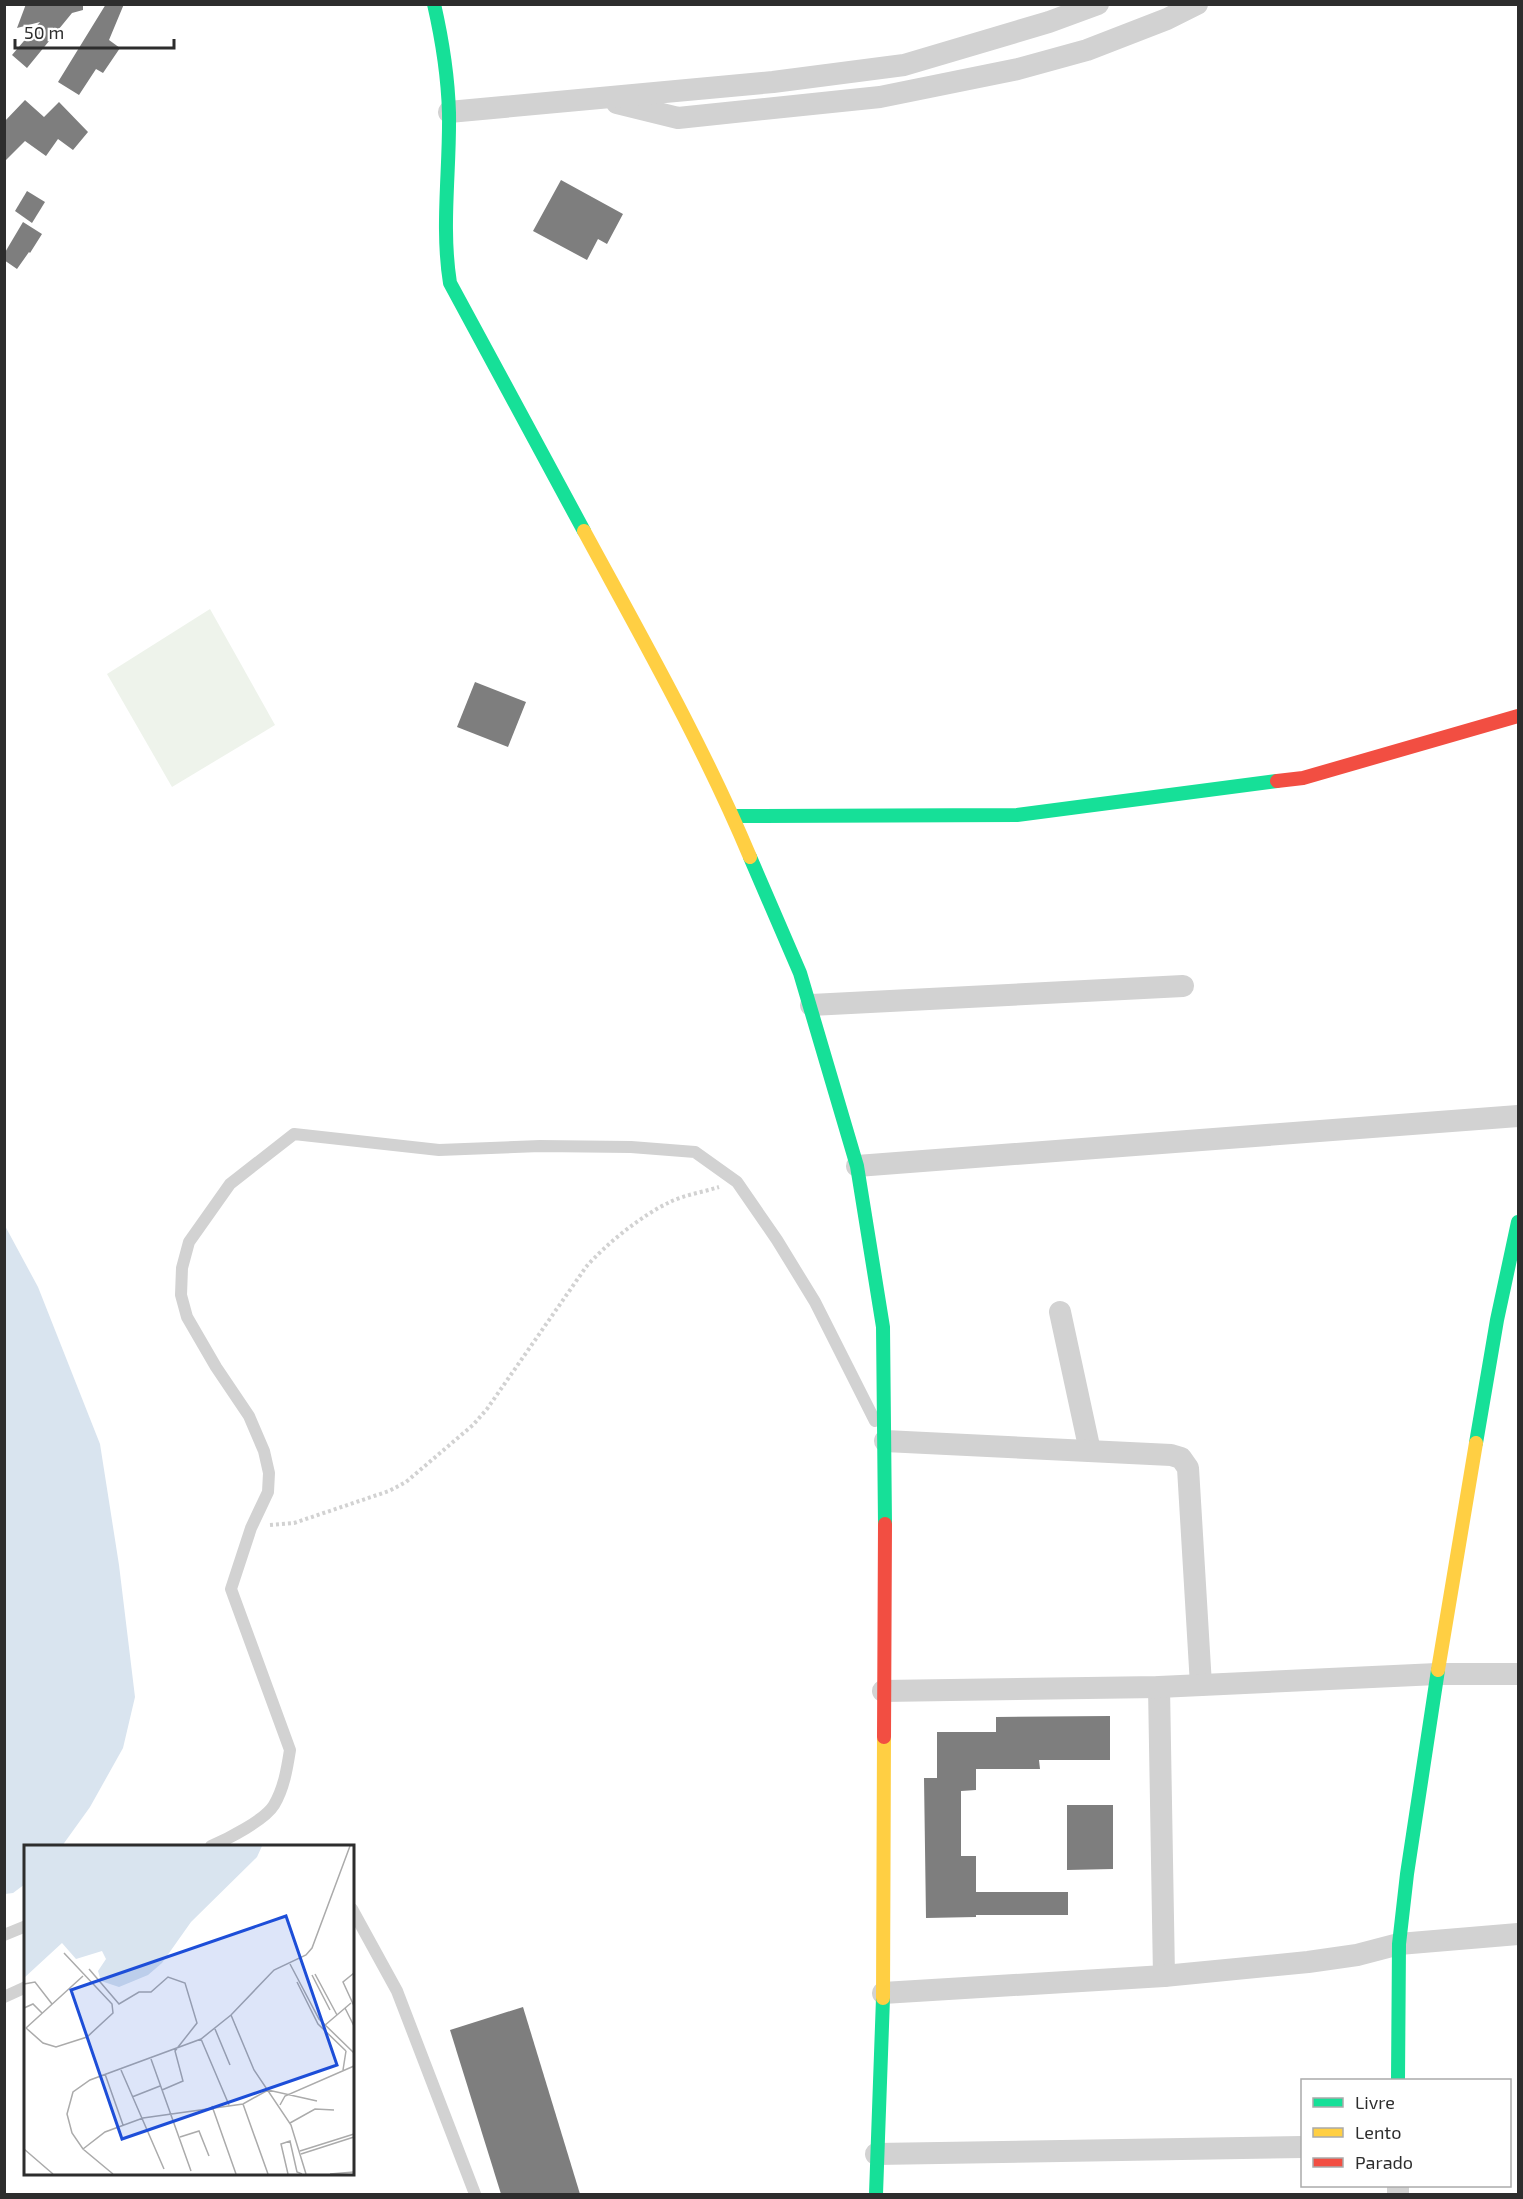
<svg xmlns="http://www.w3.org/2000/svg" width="1523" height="2199" font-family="'Exo 2',sans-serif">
<rect width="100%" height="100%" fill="#fff"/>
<path fill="#eef3eb" d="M210 609 275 725 172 787 107 674Z"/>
<path fill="#d9e4ef" d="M4 1224 38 1287 100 1444 119 1565 135 1697 123 1748 90 1807 62 1846H26L25 1884 13 1893 5 1894Z"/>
<g fill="#7e7e7e">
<path d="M26 4H83V10L72 13 27 68 12 55 40 22 17 28Z"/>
<path d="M106 4H124L109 40 120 48 103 73 96 69 79 95 58 82Z"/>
<path d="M25 100 44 117 59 102 88 132 73 150 58 139 46 156 25 141 4 162V122Z"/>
<path d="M561 180 623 214 607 244 598 239 587 260 533 231Z"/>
<path d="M27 191 45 202 32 223 15 211Z"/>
<path d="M23 222 42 234 30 253 29 252 17 269 4 260V254Z"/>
<path d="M475 682 526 702 508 747 457 727Z"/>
<path d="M1110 1716V1760H1039L1040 1769H976V1790L961 1791V1856H976V1892H1068V1915H976V1917L926 1918 924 1778H937V1732H996V1717Z"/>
<path d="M1067 1805H1113V1869L1067 1870Z"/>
<path d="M523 2007 580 2194H501L450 2030Z"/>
</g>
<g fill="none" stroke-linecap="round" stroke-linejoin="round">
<path stroke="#d2d2d2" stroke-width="4" stroke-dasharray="3 3" stroke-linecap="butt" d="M270 1525 294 1523 389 1491 406 1482 473 1425 487 1409 586 1267C606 1244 642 1215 670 1202 684 1195 703 1192 719 1187"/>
<g stroke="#d2d2d2" stroke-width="12">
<path d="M211 1846C228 1839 265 1820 274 1805 284 1788 287 1769 290 1750L231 1589 251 1528 268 1492 269 1473 264 1451 249 1416 216 1367 187 1317 181 1295 182 1268 189 1242 230 1184 294 1134 439 1150 540 1146 631 1147 695 1152 737 1182 777 1240 815 1302 875 1421"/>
<path d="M352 1909 397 1991 475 2194"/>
<path d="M4 1935 26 1926"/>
<path d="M4 1997 26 1987"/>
</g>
<g stroke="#d2d2d2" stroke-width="22">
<path d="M617 103 678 118 880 97 1018 69 1087 50 1167 19 1197 4"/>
<path d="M449 112 773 82 904 65 1049 22 1098 4"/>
<path d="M811 1005 1183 986"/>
<path d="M857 1166 1518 1116"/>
<path d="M1060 1312 1090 1451"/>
<path d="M885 1441 1171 1455 1181 1458 1188 1468 1201 1685"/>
<path d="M1159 1687 1164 1976"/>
<path d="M883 1691 1159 1687 1437 1674H1518"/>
<path d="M883 1993 1164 1976 1308 1962 1357 1955 1399 1944 1518 1934"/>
<path d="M876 2154 1302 2147"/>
<path d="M1398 2186V2194"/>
</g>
<g stroke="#16e098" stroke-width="14">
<path d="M434 4C442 39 448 77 449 113 450 170 441 227 450 283L584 531"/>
<path d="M733 816 1017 815 1277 781"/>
<path d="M750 857 800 973 857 1166 883 1327 885 1524"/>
<path d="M1476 1443 1497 1320 1518 1222"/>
<path d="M1398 2080 1399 1944 1407 1874 1438 1670"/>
<path d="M876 2194 883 1998"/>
</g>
<g stroke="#ffcf43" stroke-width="14">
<path d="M584 531C642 638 703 745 750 857"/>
<path d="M1438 1670 1476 1443"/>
<path d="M883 1998 884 1737"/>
</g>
<g stroke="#f24e42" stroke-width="14">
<path d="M1277 781 1303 778 1518 716"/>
<path d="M884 1737 885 1524"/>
</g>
</g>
<g transform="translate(24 1845)">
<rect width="330" height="330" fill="#fff"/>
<path d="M0 1H238L233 12 167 77 138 118 124 130 95 142 77 136 74 126 82 114 78 106 52 114 38 98 0 133Z" fill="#d9e4ef"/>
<path fill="none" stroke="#ababab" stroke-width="1.5" d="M266 119 295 174 330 208M65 124 95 159 115 147H127L144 132 161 138 173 178 151 206 159 236 138 245M330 128 319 137 330 161M291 129 313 170M288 130 306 165M273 137 294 179 322 206M0 139 11 137 28 159M0 163 9 159 18 168M321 163 330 181M207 170 230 225 267 280 282 329M300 181 327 158M2 183 19 198 32 202 63 192 89 168 88 159 40 108M2 183 59 131M191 184 206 220M177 194 205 260M127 214 167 326M97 225 140 324M319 225 322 206M81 229 99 280M108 252 136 241M219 259 244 329M256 260 261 251 330 221M188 261 212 329M266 278 291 264 310 265M156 292 175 286 185 311M0 304 29 329M59 304 81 287 119 273 219 259 244 245 293 256M276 306 330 289M277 309 330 292M89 329 59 304 48 288 43 269 49 247 66 235 177 194 207 170 250 125 282 110 288 103 326 1M264 329 257 299 266 296 273 327 278 329M306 329 330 327"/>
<path fill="#1d4ed8" fill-opacity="0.15" stroke="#1d4ed8" stroke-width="3" d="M262 71 313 220 98 294 47 145Z"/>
<rect width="330" height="330" fill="none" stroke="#2d2d2d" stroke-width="3"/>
</g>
<rect width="1523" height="2199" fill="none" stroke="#2d2d2d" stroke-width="12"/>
<rect x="1301" y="2079" width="210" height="108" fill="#ffffff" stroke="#ababab" stroke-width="1.5"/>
<rect x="1313" y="2098" width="30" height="9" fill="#16e098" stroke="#ababab" stroke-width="1.5"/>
<text x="1355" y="2109" font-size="18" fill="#2d2d2d">Livre</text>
<rect x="1313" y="2128" width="30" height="9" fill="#ffcf43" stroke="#ababab" stroke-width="1.5"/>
<text x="1355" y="2139" font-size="18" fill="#2d2d2d">Lento</text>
<rect x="1313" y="2158" width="30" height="9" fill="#f24e42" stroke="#ababab" stroke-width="1.5"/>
<text x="1355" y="2169" font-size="18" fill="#2d2d2d">Parado</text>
<path d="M15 39v9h159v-9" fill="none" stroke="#2d2d2d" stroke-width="3"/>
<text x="24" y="39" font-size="18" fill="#2d2d2d" stroke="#ffffff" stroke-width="4.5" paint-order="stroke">50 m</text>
</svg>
